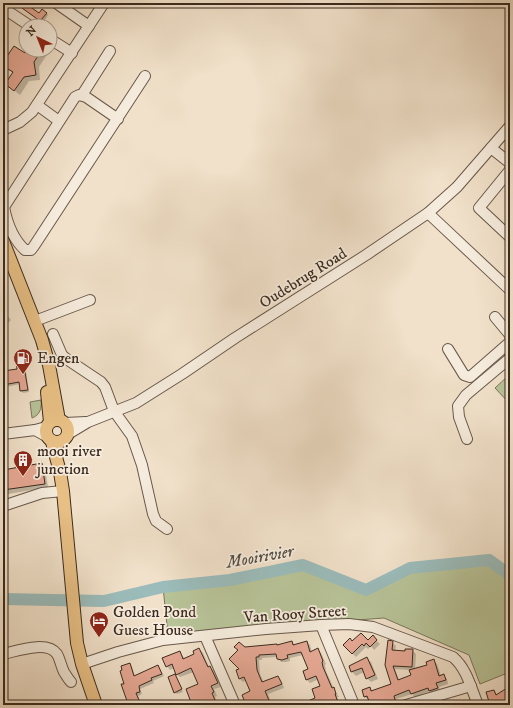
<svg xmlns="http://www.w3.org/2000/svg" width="513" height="708" font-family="'IM FELL DW Pica',serif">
<rect width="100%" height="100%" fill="#f1e1ca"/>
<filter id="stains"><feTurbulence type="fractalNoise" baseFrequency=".005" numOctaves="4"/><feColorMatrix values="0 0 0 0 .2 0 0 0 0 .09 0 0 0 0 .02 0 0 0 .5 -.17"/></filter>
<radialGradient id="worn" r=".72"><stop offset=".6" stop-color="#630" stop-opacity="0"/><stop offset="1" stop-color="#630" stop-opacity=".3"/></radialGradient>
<g fill="#b8c398" stroke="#7a775c">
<path d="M508 376 510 378V404L495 388Z"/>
<path d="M41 400C42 408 40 415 32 418L30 402Z"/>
<path d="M489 560 510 575V672L480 684 469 655 384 618 236 629 168 635 163 587 230 580 303 565 366 590 410 568Z"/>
</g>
<g fill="#0003" fill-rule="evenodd">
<path d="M25 10 39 14 46 13 48 15 43 23Z"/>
<path d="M28 50H46L48 53 39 67 40 80 29 81 20 95 6 84 13 73 7 69 3 64 25 54Z"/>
<path d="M3 308 5 311 4 312 11 320 7 324 3 320Z"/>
<path d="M23 362 25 364 29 392 23 393 21 391 20 384 6 387 7 395H3V370V372L18 370Z"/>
<path d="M41 464 45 468 48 487 3 495V471Z"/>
<path d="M373 637 380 644 374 650 371 646 368 649 366 647 356 657 344 645 352 643 368 642Z"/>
<path d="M292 642 295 645 307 642 310 645 312 652 318 650 321 653 326 664 325 665 326 671 334 689 339 697H337L340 705H301L316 699 322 686 319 679 310 683 307 680 304 671 309 669 303 655 290 658V661L286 662H281L277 657 262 658V660H259L260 674 264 683 278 677 281 680 284 688 268 694 272 705H247L251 692 247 680 243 682 240 679 237 671 241 669 244 648 278 646Z"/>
<path d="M392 642 396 646 395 651 406 652 412 650 416 654 415 669 428 665 433 660 437 664 441 676 443 675 447 679 448 684 439 687 441 692 433 694 430 691 415 697 412 694 396 699 398 705H374L365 697 370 688 373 691 393 684 386 665ZM395 669 410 670 412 676 399 680Z"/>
<path d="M199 649 203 653 209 667 213 670 221 687 214 689 217 696 215 697 218 705H193L199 685 194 672 180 677 177 674 174 668 170 670 167 666 180 652 185 659 195 654Z"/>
<path d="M367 659 371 662 378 679 371 682 367 678 364 672 356 676 352 672 350 666Z"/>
<path d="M130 664 132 667 135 676 158 666 164 676 153 681 154 683 140 689 142 694 138 696 142 705H125L128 701 125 684Z"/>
<path d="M175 675 183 692 177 694 175 692Z"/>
<path d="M510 687V705H491L494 691 498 695Z"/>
<path d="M459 701 463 705H451Z"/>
<path d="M173 702 176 705H167Z"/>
</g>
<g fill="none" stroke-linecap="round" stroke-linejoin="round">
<path stroke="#9bbcbb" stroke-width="12" d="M3 599 104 601 163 587 230 580 303 565 366 590 410 568 489 560 510 575"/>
</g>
<g fill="#e6a894" stroke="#3b2b1f">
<path d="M25 3 39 13 42 9 47 13 40 21 22 8Z"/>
<path d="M14 46 25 53 27 50H42L34 62 36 75 24 77 14 91 5 84 13 72 3 66V62Z"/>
<path d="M23 361 28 390 20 391 19 382 3 385V371L17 369 16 362Z"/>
<path d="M42 463 45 484 3 490V470Z"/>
<path d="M361 633 368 640 373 635 377 640 370 647 366 643 364 646 362 644 352 654 343 645 350 638 352 641Z"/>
<path d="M388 640 393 641 392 650 405 651V649H413L412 667 393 666 398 680 411 675 409 670 427 665 426 662 434 659 439 676 444 674 446 680 436 683 438 688 429 691 428 688 411 694 409 690 394 696 396 703 389 705H385L384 703 373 705 371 701H369L367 696 364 697 362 690 370 687 371 691 391 684 385 665Z"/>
<path d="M292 641 293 645 307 641 310 652 318 648 323 661 322 662 323 667 332 688 334 687 336 694H335L339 705H299L315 698 312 689 320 686 316 676 306 680 303 671 308 669 301 652 287 655 288 658 282 660 277 659 276 654 259 655V657H256L257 670 262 682 278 676 282 684 265 691 271 705H246L242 695 250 691 244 677 239 679 236 670 239 669 229 659 238 650 234 647 239 642 245 647 277 644V645Z"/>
<path d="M199 648 208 667 210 666 218 683 211 686 214 692 212 693 217 705H192L186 689 198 684 191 668 176 675 172 664 166 667 162 658 180 651 183 659 194 654 193 651Z"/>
<path d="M367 657 375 675 366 679 362 668 351 672 349 666Z"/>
<path d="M130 663 134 676 158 665 162 674 151 678 152 680 139 686 140 692 136 693 141 705H117L127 701 121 684H124L120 671 122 670 121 666Z"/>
<path d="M175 674 182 689 174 693 168 677Z"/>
<path d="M510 686V700L496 705H490L486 692 494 690 496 695Z"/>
</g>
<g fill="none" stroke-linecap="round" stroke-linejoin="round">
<defs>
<g id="minor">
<path d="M56 3 89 26"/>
<path d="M3 8 30 26"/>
<path d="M50 39 72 53"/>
<path d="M82 95 110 51"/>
<path d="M37 105 59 121"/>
<path d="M118 119 86 97 79 95 75 97 4 207C7 223 13 239 25 250H31L34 246 145 76"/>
<path d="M3 130 20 122 32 112 104 3"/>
<path d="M491 148 510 163"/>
<path d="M510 170 479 208 510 237"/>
<path d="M428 213 510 290"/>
<path d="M495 317 510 335"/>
<path d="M35 321 90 300"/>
<path d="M53 334 62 355 68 360 101 382 105 387 114 411 132 436 142 465 153 514 156 521 167 529"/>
<path d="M448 349 464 375 470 377 510 342"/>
<path d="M65 423 86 422"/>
<path d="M3 434 35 430"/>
<path d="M68 434 88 422 136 403 182 374 235 338 366 255 428 213 457 187 510 126"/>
<path d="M46 436 35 430 46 427"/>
<path d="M467 439 459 417 458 406 466 395 510 358"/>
<path d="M3 506 42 493 63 491"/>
<path d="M321 625 354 705"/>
<path d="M205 636 235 705"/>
<path d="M3 654C17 651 47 640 57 654 60 659 61 666 64 672 66 675 68 679 71 682"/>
<path d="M82 664 118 652 163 640 266 629 321 625 349 624 373 627 453 657C467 669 471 688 478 705"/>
<path d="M406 705 471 686"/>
</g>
<g id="major">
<path d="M3 241 42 340 49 365 59 420"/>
<path d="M47 392 50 422"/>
<circle cx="57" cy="431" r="11"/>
<path d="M52 442 60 472 63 491 77 643 82 664 96 705"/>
</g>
</defs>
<use href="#minor" stroke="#68584a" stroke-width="12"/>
<use href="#major" stroke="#3b2b1f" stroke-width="14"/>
<use href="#minor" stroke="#f6ecdd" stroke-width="10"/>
<use href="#major" stroke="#e8c085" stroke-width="12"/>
</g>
<defs>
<symbol id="fuel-pin" viewBox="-11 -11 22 30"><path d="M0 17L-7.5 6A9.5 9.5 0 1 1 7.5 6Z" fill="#8f2418" stroke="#f6ecdd"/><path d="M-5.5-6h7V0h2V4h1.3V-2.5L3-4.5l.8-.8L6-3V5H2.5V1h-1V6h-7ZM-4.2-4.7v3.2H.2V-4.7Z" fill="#fff"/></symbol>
<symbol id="building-pin" viewBox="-11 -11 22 30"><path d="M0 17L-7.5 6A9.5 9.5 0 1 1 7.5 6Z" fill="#8f2418" stroke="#f6ecdd"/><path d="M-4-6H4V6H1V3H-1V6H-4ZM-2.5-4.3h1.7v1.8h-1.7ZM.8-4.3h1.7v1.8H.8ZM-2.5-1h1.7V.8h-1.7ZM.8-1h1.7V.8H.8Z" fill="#fff"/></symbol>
<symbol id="hotel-pin" viewBox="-11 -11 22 30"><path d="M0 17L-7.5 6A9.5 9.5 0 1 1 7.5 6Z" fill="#8f2418" stroke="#f6ecdd"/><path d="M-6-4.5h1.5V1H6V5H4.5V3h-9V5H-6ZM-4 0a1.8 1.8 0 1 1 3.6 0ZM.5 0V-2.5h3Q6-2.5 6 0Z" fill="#fff"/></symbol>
</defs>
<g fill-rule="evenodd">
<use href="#fuel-pin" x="12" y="347" width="22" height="30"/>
<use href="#building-pin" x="12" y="449" width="22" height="30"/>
<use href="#hotel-pin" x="88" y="610" width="22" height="30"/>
</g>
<g text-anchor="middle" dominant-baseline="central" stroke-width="3.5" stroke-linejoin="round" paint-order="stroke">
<g font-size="16" fill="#3b2b1f" stroke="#f6ecdd">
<text transform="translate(303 278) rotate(-32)">Oudebrug Road</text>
<text transform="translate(295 614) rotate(-4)">Van Rooy Street</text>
</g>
<g font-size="16" fill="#3b2b1f" stroke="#f6ecdd" text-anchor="start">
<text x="37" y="358">Engen</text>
<text x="37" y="451">mooi river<tspan x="37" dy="18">junction</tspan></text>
<text x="113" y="612">Golden Pond<tspan x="113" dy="18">Guest House</tspan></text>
</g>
<g font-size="17" font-style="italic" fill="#534f46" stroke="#f6ecdd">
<text transform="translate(260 557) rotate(-10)">Mooirivier</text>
</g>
</g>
<rect width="513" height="708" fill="none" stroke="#f1e1ca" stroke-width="16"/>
<rect x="4" y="4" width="505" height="700" fill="none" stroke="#3b2b1f" stroke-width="2"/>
<rect x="8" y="8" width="497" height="692" fill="none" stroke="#3b2b1f"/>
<g transform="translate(38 38) rotate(317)"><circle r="19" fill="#f6ecdd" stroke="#ab9f91"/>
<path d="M0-3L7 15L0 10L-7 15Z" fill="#8f2418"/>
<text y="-6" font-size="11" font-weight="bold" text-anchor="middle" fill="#3b2b1f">N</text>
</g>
<rect width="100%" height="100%" filter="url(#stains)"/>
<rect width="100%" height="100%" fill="url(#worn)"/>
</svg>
